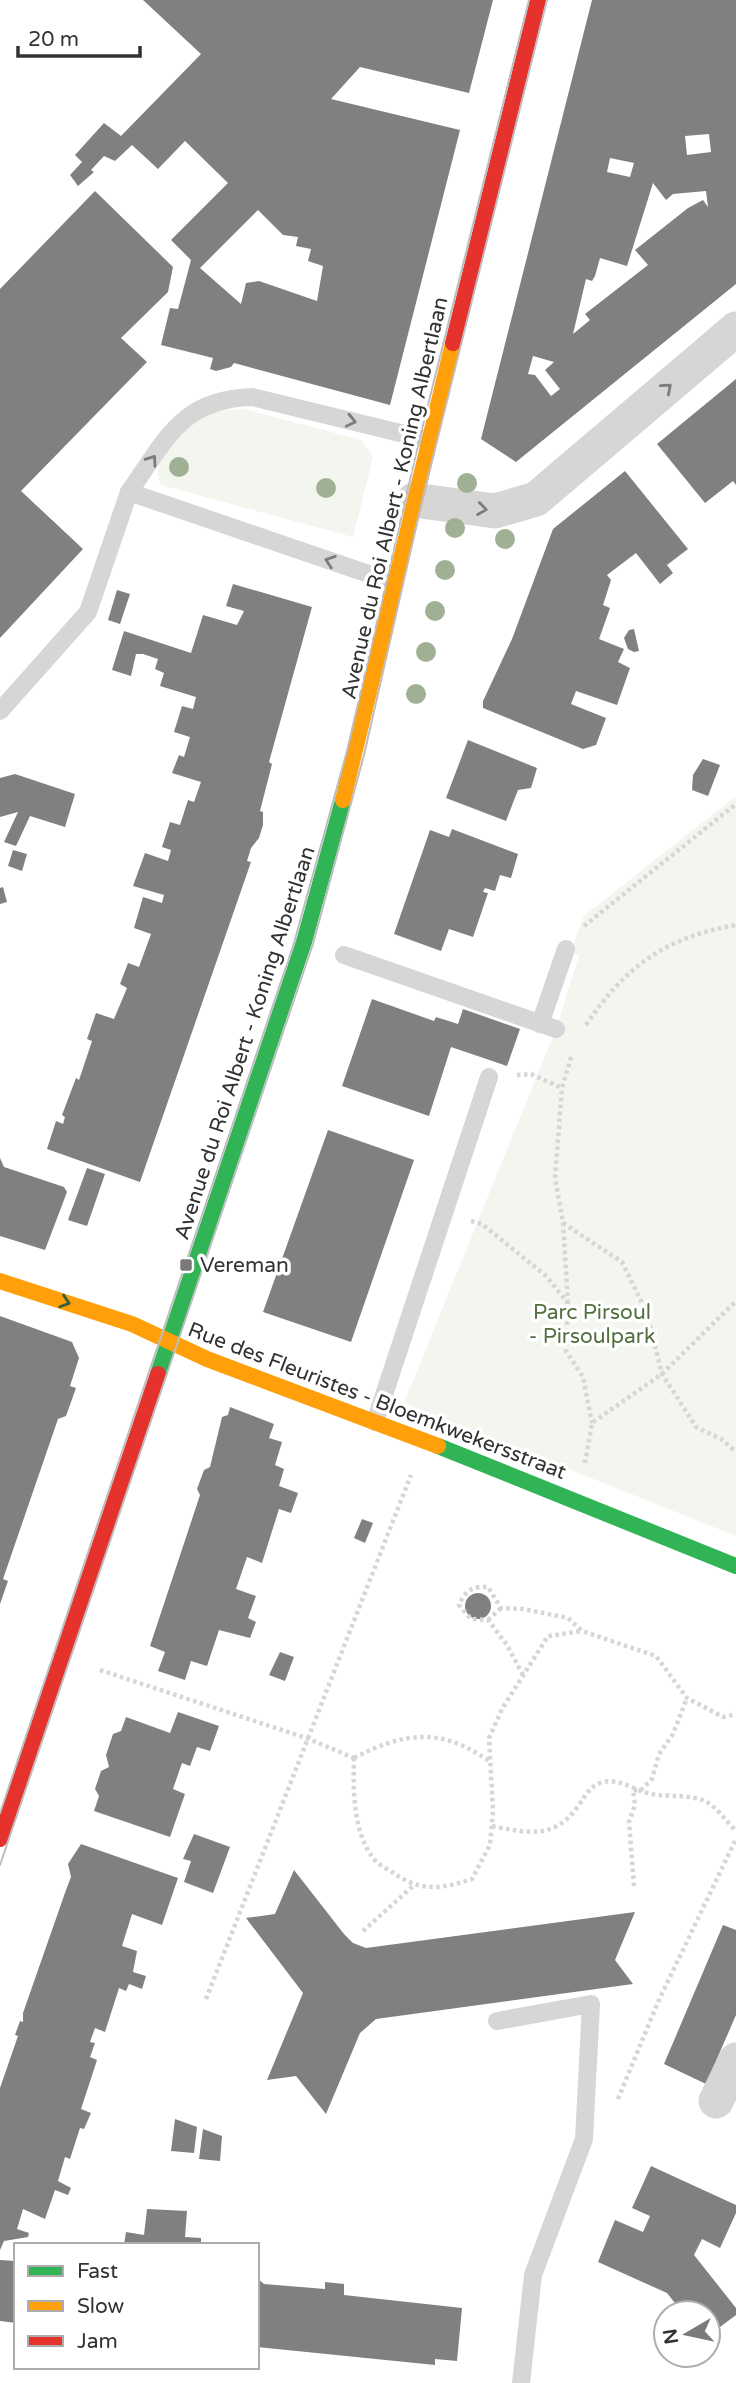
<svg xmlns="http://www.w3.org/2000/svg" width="736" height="2383" font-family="'Varela Round',sans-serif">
<rect width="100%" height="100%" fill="#fff"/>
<g fill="#f2f6ee">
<path d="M245 409 361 440 373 457 353 537 161 485C147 458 184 426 206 415 217 409 232 410 245 409Z"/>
<path d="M736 796V1536L404 1403 556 1029 579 956 571 951 584 916Z"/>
</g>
<g fill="#808080" fill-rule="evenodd">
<path d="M143 0H493L469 93 360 67 331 99 460 130 390 405 234 363 231 367 216 371 210 369 213 358 161 345 170 308 178 309 191 260 171 240 228 183 185 141 158 169 132 145 115 161 104 156 91 170 94 172 78 186 70 175 82 162 75 155 104 123 121 136 201 54ZM258 210 283 235 298 237 296 246 311 249 308 261 323 266 317 301 259 281 246 283 241 304 200 268Z"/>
<path d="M592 0H736V284L516 462 481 439ZM709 134 711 152 687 155 685 136ZM610 158 634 163 630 177 607 172ZM653 183 666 200 673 194 706 191 708 207 703 200 688 208 635 250 648 265 585 314 590 320 573 334 586 279 592 281 595 276 600 258 627 266ZM533 356 554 362 545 370 560 389 551 396 535 375 528 374Z"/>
<path d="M95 191 173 267 168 292 121 338 147 362 21 491 83 549 0 638V289Z"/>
<path d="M736 379V485L733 481 705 503 657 444Z"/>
<path d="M625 471 688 549 667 565 673 573 660 584 636 553 607 575 611 580 603 605 610 608 599 639 624 649 618 662 630 668 617 705 576 691 571 704 606 718 596 745 583 749 483 708V701L512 639 553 529Z"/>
<path d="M233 584 312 607 269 762 272 764 260 811 263 812V825L259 838 251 848 247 861 251 862 140 1182 47 1149 56 1121 63 1124 65 1117 62 1115 76 1078 79 1080 92 1041 87 1039 96 1013 114 1019 127 988 120 984 128 963 139 967 151 934 134 928 143 897 162 903 164 895 133 886 145 853 168 861 171 850 162 847 170 822 180 825 188 800 194 802 201 782 172 773 179 755 184 757 190 737 174 732 182 706 193 709 196 697 160 686 164 673 155 669 158 659 143 654H136L131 676 112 670 124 631 191 653 203 615 237 625 244 611 226 606Z"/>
<path d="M117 590 130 594 120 624 108 620Z"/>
<path d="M634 629 639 651 634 652 628 649 624 638 629 630Z"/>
<path d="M468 740 537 768 531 788 518 790 506 821 446 798Z"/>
<path d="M703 759 720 765 708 796 692 790 693 775Z"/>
<path d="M15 774 75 794 65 827 30 816 16 846 4 842 18 812 0 817V778Z"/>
<path d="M452 829 518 854 511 878 500 875 495 891 485 888 483 892 488 893 473 937 449 929 441 951 394 934 430 830 449 837Z"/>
<path d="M13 850 27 854 22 871 8 866Z"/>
<path d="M3 887 7 902 0 904V888Z"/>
<path d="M372 999 434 1021 436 1017 458 1024 463 1009 520 1029 507 1066 451 1047 429 1116 342 1086Z"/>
<path d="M328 1130 414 1160 351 1342 263 1312Z"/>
<path d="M0 1158 4 1167 64 1187 67 1192 45 1250 0 1236Z"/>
<path d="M87 1168 105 1174 87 1226 68 1220Z"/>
<path d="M0 1316 72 1342 79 1358 70 1386 76 1388 66 1416 58 1419 3 1579 8 1581 0 1604Z"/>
<path d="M230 1407 274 1424 269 1438 282 1442 275 1465 284 1469 279 1486 298 1493 291 1513 279 1509 262 1563 247 1557 236 1589 256 1596 248 1618 256 1622 250 1638 219 1630 207 1666 191 1661 185 1680 158 1671 165 1652 150 1646 200 1495 197 1489 204 1470 210 1467 222 1417 228 1415Z"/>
<path d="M362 1519 373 1523 365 1543 354 1538Z"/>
<circle cx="478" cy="1606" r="13"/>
<path d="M280 1652 294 1657 285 1681 269 1675Z"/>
<path d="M178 1712 219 1726 210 1751 197 1747 190 1766 182 1763 173 1789 185 1794 170 1837 94 1811 99 1796 95 1789 101 1771 109 1767 106 1755 113 1734 121 1731 126 1717 170 1733Z"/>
<path d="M194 1834 230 1847 213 1893 184 1882 191 1861 183 1859Z"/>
<path d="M81 1844 178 1878 162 1925 132 1914 122 1946 137 1951 133 1972 146 1976 142 1989 129 1984 126 1991 119 1988 105 2032 95 2028 90 2042 95 2043 90 2057 97 2060 81 2109 91 2113 84 2129 80 2128 70 2159 65 2157 58 2181 71 2188 68 2195 55 2190 45 2219 23 2209 17 2229 29 2233 28 2237 4 2241 0 2250V2088L18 2036 15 2035 20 2021 23 2022V2013L66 1890 71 1877 68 1864Z"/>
<path d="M294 1870 344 1934 353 1943 366 1948 635 1912 615 1960 633 1984 376 2019 360 2033 326 2114 296 2076 267 2080 303 1993 246 1918 275 1914Z"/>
<path d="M723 1925 736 1930V2015L706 2084 664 2064Z"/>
<path d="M175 2119 197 2127 194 2153 171 2151Z"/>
<path d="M203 2129 222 2136 220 2161 199 2159Z"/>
<path d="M651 2166 736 2205V2213L720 2248 702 2239 694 2255 736 2308V2315L708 2336V2313H683L667 2293 598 2262 615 2220 643 2232 650 2216 632 2208Z"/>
<path d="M147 2209 187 2211 185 2237 201 2238V2245H124L126 2232 144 2235Z"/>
<path d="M0 2260 16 2261V2323L0 2321Z"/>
<path d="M257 2278 264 2284 325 2289V2282L344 2284V2295L462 2308 457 2361 435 2359V2365L257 2347Z"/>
</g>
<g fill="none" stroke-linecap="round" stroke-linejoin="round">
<g stroke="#d6d6d6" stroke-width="4.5" stroke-dasharray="3.5 3.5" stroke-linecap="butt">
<path d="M584 926 736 804"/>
<path d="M586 1025C625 967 665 937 736 925"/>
<path d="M517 1075 531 1074 562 1088"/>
<path d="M471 1221 482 1224 546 1276 568 1303 566 1351 583 1377 592 1423"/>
<path d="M563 1223 622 1262 647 1313 662 1374 696 1427 721 1439 736 1452"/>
<path d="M568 1303 563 1223 555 1178 562 1088 572 1054"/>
<path d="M585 1463 592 1423 662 1374 736 1301"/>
<path d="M488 1620 501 1608"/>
<path d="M100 1670 309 1739 354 1758"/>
<path d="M523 1675 507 1645 488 1620 471 1619 459 1605C465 1591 472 1586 488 1587L501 1608 523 1609 568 1618 582 1631 656 1656 687 1698 723 1717 736 1714"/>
<path d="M354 1758C353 1789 353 1832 373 1858 378 1865 388 1869 395 1874 422 1892 441 1889 472 1879L490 1845 493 1811 489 1738 502 1709 548 1636 582 1631"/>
<path d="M354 1758C404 1732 441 1727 489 1761"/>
<path d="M492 1826C527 1833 555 1840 578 1806 585 1797 588 1788 600 1783 617 1776 635 1791 651 1794 670 1797 687 1794 705 1801 716 1806 727 1822 736 1831"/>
<path d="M634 1886 629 1822 635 1805 633 1790H641L652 1779 659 1754 673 1734 687 1698"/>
<path d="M363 1931 413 1886"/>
<path d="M206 1999 411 1475"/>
<path d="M618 2099 658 2002 736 1839"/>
</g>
<g stroke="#d6d6d6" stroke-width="18">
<path d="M395 583 129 492C166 440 181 399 252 397L429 440"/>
<path d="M0 711 88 612 129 492"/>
<path d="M344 955 556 1029"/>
<path d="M540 1024 566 949"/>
<path d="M375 1422 489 1077"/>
<path d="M497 2021 591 2004 584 2139 533 2275 521 2383"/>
</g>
<g stroke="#d6d6d6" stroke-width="35">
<path d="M414 500 495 511 536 499 736 329"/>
<path d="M716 2101 736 2060"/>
</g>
<g stroke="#30b455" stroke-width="16">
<path d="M158 1374 304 942 343 800"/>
<path d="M438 1446 736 1566"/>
</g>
<g stroke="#ff9f0a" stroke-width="16">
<path d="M343 800 453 343"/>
<path d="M0 1281 132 1324 207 1359 438 1446"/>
</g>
<g stroke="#e5322d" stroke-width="16">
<path d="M453 343 538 0"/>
<path d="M0 1839 158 1374"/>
</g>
<g stroke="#bebebe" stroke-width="2">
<path d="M0 1813 294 943 347 751 420 437 529 0"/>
<path d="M0 1865 313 944 364 755 422 501 547 0"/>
</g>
</g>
<g fill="#a0b095">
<circle cx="179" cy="467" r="10"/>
<circle cx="467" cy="483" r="10"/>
<circle cx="326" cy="488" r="10"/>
<circle cx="455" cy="528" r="10"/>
<circle cx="505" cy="539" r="10"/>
<circle cx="445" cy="570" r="10"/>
<circle cx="435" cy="611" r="10"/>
<circle cx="426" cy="652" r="10"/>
<circle cx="416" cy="694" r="10"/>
</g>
<defs><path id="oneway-chevron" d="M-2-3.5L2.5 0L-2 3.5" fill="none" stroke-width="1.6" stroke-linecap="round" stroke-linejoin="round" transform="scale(1.75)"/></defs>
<g stroke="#7c7c7c">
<use href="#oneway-chevron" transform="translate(667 388) rotate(-41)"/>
<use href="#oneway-chevron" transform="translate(351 421) rotate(13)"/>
<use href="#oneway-chevron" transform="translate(152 460) rotate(-55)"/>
<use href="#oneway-chevron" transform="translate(482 509) rotate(8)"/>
<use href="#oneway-chevron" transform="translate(330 561) rotate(-161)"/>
</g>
<use stroke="#31603e" href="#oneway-chevron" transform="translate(65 1302) rotate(18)"/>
<rect fill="#7a7a7a" stroke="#fff" stroke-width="2.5" x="179" y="1258" width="14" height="14" rx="3.5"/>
<g text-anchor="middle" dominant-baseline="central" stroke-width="7" stroke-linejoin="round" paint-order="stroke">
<g font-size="21" fill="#323232" stroke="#fff">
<text transform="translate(395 498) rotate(-77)">Avenue du Roi Albert - Koning Albertlaan</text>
<text transform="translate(245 1043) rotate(-72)">Avenue du Roi Albert - Koning Albertlaan</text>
<text transform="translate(377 1401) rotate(21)">Rue des Fleuristes - Bloemkwekersstraat</text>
</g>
<g font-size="21" fill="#323232" stroke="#fff" text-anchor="start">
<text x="200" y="1265">Vereman</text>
</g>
<g font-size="21" fill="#526f3e" stroke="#fff">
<text x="592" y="1312">Parc Pirsoul<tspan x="592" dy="24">- Pirsoulpark</tspan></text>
</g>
</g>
<rect x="14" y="2243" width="245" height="126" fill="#ffffff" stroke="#adadad" stroke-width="2"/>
<rect x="28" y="2266" width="35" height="10" fill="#30b455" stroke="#adadad" stroke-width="2"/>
<text x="77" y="2278" font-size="21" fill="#323232">Fast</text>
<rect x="28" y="2301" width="35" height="10" fill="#ff9f0a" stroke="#adadad" stroke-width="2"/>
<text x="77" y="2313" font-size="21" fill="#323232">Slow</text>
<rect x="28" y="2336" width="35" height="10" fill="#e5322d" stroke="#adadad" stroke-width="2"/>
<text x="77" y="2348" font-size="21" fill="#323232">Jam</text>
<g transform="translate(687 2334) rotate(261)"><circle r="33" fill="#ffffff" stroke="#adadad" stroke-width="2"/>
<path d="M0-5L12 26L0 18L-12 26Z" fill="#7a7a7a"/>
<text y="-10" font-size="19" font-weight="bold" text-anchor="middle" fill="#323232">N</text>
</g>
<path d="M18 46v10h122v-10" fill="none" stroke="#323232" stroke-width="3.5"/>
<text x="28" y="46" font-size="21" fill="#323232" stroke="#ffffff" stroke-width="5" paint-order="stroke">20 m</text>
</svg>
